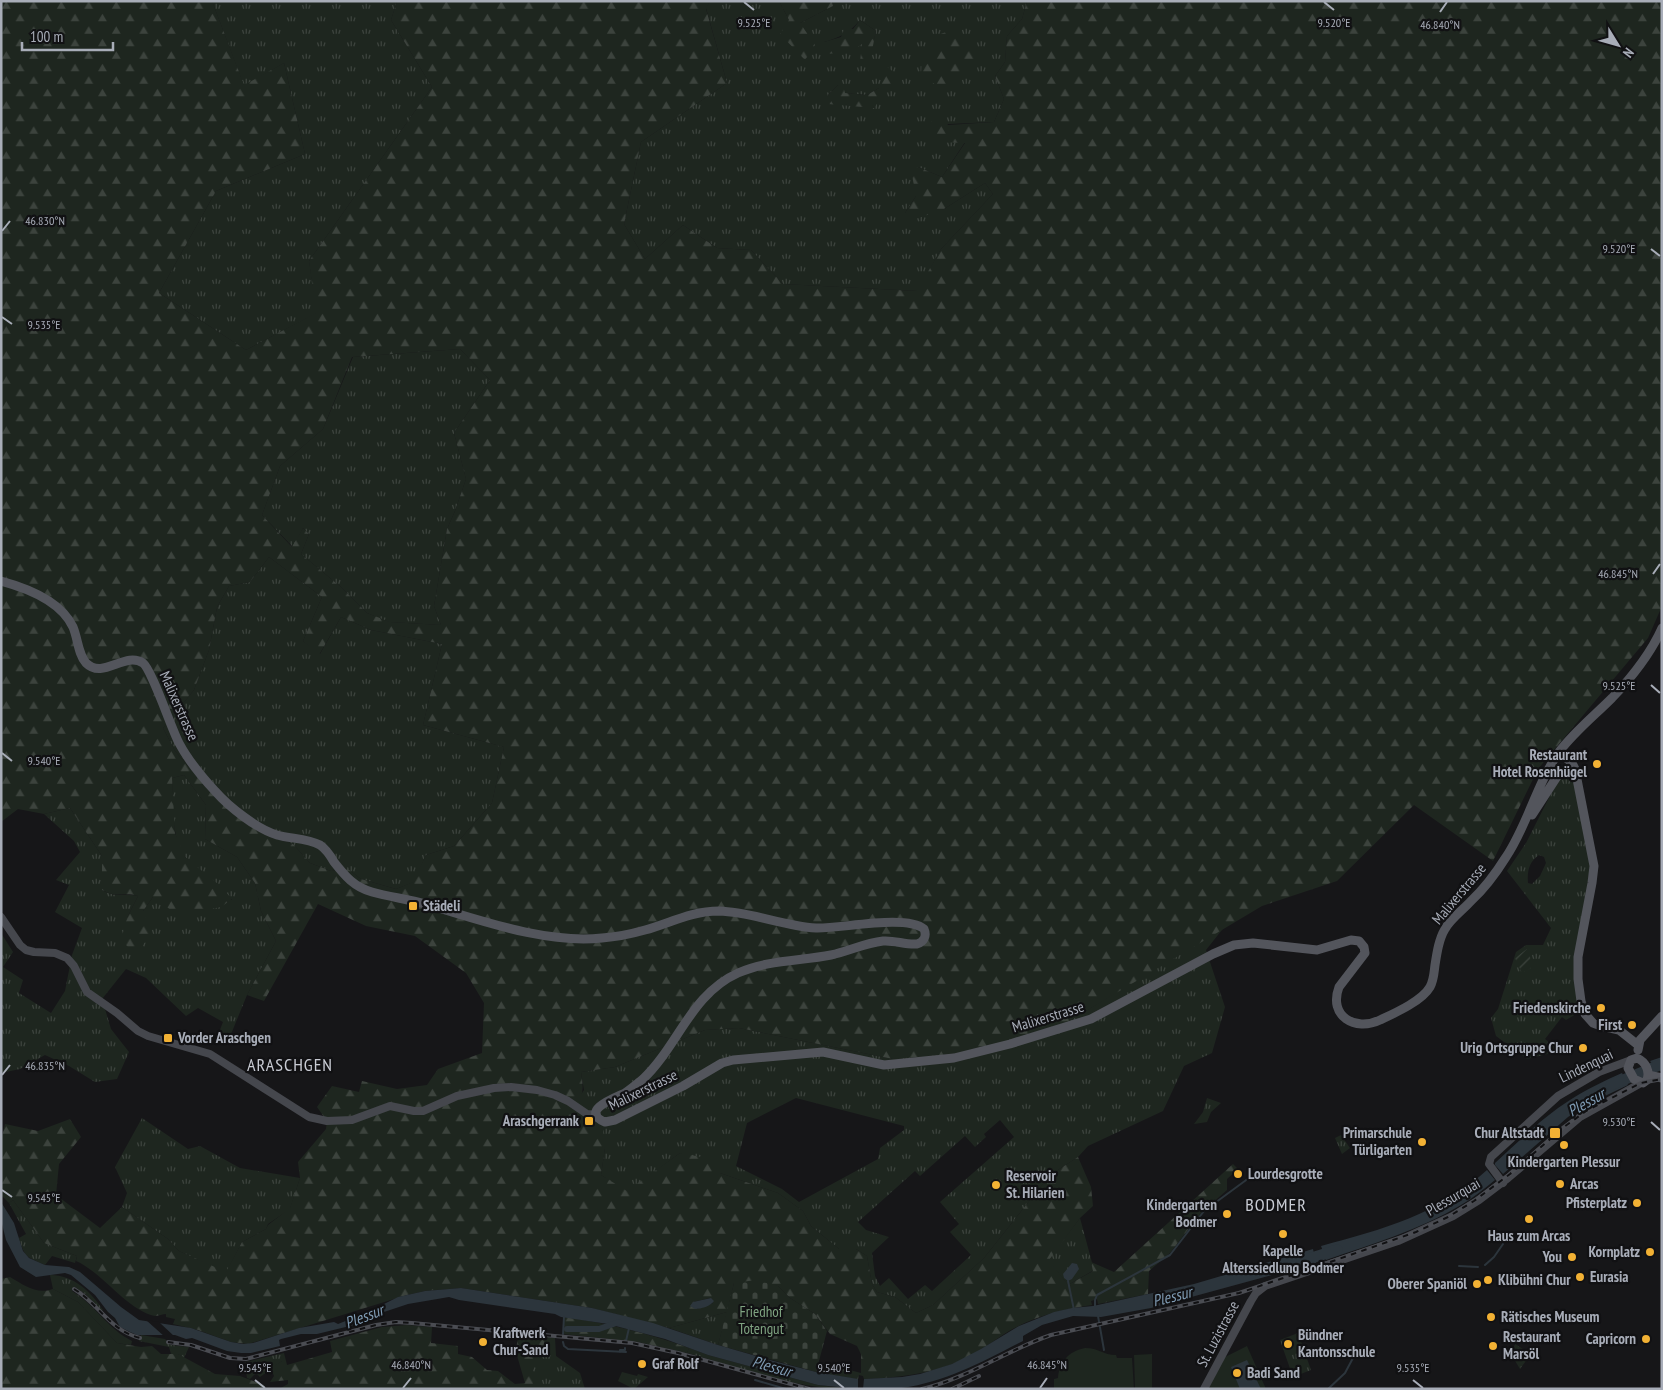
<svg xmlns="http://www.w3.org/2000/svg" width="1663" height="1390" font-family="'PT Sans Narrow',sans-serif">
  <defs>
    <pattern id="grass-tufts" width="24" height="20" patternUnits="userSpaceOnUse" patternTransform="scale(1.25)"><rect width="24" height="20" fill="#1e261f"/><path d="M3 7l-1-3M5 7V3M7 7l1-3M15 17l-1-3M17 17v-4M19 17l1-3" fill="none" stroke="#3c433d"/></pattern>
    <pattern id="forest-firs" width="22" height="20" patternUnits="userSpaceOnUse" patternTransform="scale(1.25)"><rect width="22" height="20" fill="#1e261f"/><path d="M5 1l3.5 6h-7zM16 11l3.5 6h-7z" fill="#3c433d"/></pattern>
    <pattern id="cemetery-stones" width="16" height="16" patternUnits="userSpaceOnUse" patternTransform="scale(1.25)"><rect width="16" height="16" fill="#1e261f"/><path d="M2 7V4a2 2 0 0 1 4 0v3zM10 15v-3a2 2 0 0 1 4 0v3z" fill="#3c433d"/></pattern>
    <pattern id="garden-furrows" width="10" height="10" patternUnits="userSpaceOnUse" patternTransform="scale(1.25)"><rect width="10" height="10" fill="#1e261f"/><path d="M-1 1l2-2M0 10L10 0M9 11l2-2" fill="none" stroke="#3c433d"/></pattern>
  </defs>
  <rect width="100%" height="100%" fill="#161618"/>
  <path fill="url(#grass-tufts)" fill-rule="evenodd" d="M212 1H397L391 20 432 87 309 261 317 313 246 350 159 293 216 191 305 154 284 63 244 86Z
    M710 1H779L789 20 800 23 833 6 832 1H1027L1022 19 1007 36 1005 62 995 76 1004 99 994 122 927 125 965 142 942 177 918 167 916 196 905 213 944 209 985 183 993 194 941 249 918 291 783 284 751 250 717 248 683 225 645 259 624 224 641 142 727 83 706 8ZM860 20 876 31 869 60 862 43 824 42C841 37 849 33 860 20ZM838 85 844 93 867 95 879 88 874 108 828 95Z
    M460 349 490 380 454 433 466 479 455 511 447 529 434 606 441 625 389 622 367 613 341 587 301 554 309 534 303 528 293 547 262 515 280 466 323 429 353 357Z
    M269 557 322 597 303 641 320 654 341 617 371 630 442 644 423 725 504 747 492 803 454 846 426 855 414 882 396 889 361 879 348 869 331 871 310 863 293 844 270 837 207 788 175 751 163 728 194 690 209 650 217 607 229 586 250 582Z
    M1572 771 1592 851 1579 949 1583 1010 1566 1020 1562 1017 1545 1039 1560 1051 1527 1059 1496 1036 1491 1018 1498 1009 1516 952 1526 945H1543L1551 928 1507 871 1526 843 1557 782 1565 774ZM1539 855 1544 857 1546 863 1540 876 1532 884 1528 883C1527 871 1529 862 1539 855Z
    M184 775 206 805 205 839 237 857 255 883 261 911 276 941 247 995 229 1039 218 1035 223 1022 198 1008 186 1016 146 978 126 969 102 999 111 1029 129 1052 117 1079 95 1082 69 1066 45 1055 20 1069 1 1073V933L13 952 3 967 23 980 19 993 51 1013 65 991 72 955 82 928 55 912 69 885 56 880 80 852 74 841 44 814 70 808 102 856V890C118 899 123 892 138 896L127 918 143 911 153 897 232 900C219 883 200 873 186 858 171 842 173 799 172 778Z
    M1225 926 1206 950 1225 1007 1212 1053 1184 1066 1163 1111 1088 1146 1078 1157 1050 1175 984 1258 933 1305 916 1313 895 1297 877 1292 872 1284 867 1256 856 1249H839L811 1226 803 1211 778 1193 720 1173 680 1153 627 1192 601 1175 605 1148 574 1105 584 1090 581 1072 615 1067 705 1030 739 1028 893 1059 1071 1020ZM796 1098 904 1126V1130L880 1148 878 1159 799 1202 782 1189 736 1166 747 1123ZM1000 1120 1014 1137 940 1202 959 1224 950 1232 971 1255 932 1291 925 1285 908 1299 889 1278 880 1286 875 1276 872 1253 889 1237 866 1230 858 1222 915 1171 920 1176 965 1136 975 1147 986 1137 984 1134Z
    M1207 1098 1221 1103 1211 1112 1207 1122 1194 1124 1203 1112Z
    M142 1118 188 1149 200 1146 240 1168 300 1178 290 1209 268 1224 266 1229 242 1242 226 1273 179 1251 168 1239 122 1207 127 1193 115 1167Z
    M1341 1135 1350 1148 1342 1154 1335 1138Z
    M13 1200 44 1243 77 1256 75 1263 52 1256 45 1265C28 1257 25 1259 19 1238L26 1234 9 1203Z
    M1080 1218 1094 1270 1068 1285 1048 1260Z
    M50 1275C74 1275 91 1292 103 1310L102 1311 85 1294 75 1287 72 1291C95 1305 108 1329 132 1341L131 1345 117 1343 78 1302 53 1289Z
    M727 1312 718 1345 669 1328Z
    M1298 1333 1311 1370 1293 1377 1280 1340Z
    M141 1335 165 1339 171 1345 189 1347 184 1358 178 1354H171L169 1347 139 1341Z
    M547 1337 555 1338 556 1356 580 1373 585 1389H533V1355L545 1347Z
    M1515 1344 1531 1354 1520 1369 1511 1354Z
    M689 1348 708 1355 818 1385 850 1389C795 1389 741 1368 687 1353Z
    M284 1353 286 1361H282L260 1377 257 1374 254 1375 250 1379 247 1378 245 1362Z
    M622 1372 637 1376 638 1374 648 1377 634 1389 618 1381Z"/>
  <path fill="url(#forest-firs)" fill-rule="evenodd" d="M1 1H212L244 85 284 63 305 154 216 191 159 293 246 350 316 313 309 261 432 87 391 20 397 1H710L706 9 727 83 641 142 624 224 645 259 683 225 717 248 751 250 783 284 917 291 941 249 993 194 985 183 944 209 910 221 905 213 916 196 911 170 918 167 942 177 965 143 937 142 926 125 942 115 948 125 994 122 1004 99 995 76 1005 62 1007 36 1022 19 1027 1H1662V606L1648 638 1538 769 1493 861 1414 805 1337 881 1262 906 1071 1020 1010 1041 953 1054 893 1059 739 1028 705 1030 615 1067 581 1072C583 1085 585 1095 575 1105L602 1121 605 1148 601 1175 627 1191 680 1153 717 1160 720 1173 778 1193 803 1211 811 1226 839 1249H856L867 1256 872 1284 877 1292 895 1297 916 1313 933 1305 984 1258 1050 1175 1078 1157 1091 1187 1093 1206 1080 1218 1049 1260 1068 1285 1093 1271 1091 1262 1114 1272 1233 1164 1238 1169 1227 1179V1190L1201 1213 1170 1253 1149 1271 1148 1294 1098 1304 1097 1299 1091 1301 1092 1305C1063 1309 1035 1316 1009 1331 993 1341 978 1353 960 1361 929 1374 897 1378 864 1379L863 1376 859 1375 858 1379H855L816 1372 819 1362 861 1373V1354L857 1346 830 1334 815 1314 790 1298 778 1286 734 1283 727 1312 669 1328 592 1308 461 1288 425 1291 407 1295 248 1344 231 1342 198 1330 173 1324 175 1319 166 1317V1314C163 1314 158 1316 155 1316 128 1311 102 1272 76 1261L77 1256 44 1243 13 1200 9 1203 1 1195V1140L5 1124 38 1131 70 1119 81 1137 59 1164 56 1195 100 1228 122 1207 168 1239 179 1251 226 1272 242 1242 266 1229 268 1225 290 1208 300 1178 298 1162 326 1129 327 1121 317 1107 332 1086 359 1092 362 1081 397 1089 427 1085 438 1069 482 1053 484 1003 466 973 415 936 366 926 318 904 264 1001 247 995 276 941 261 911 255 883 237 857 205 839 206 805 184 775 172 778 175 833 185 857 218 884 232 899 221 907 195 912 175 913 153 897 143 911 152 932 136 955 121 940 127 918 138 896C123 891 118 899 102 890V856L70 808 44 814 18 809 1 822ZM460 349 490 380 454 433 466 479 455 511 447 529 434 606 441 625 390 622 367 613 341 587 301 554 309 534 303 528 292 547 262 515 280 466 323 429 352 357ZM269 557 322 597 303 641 319 655 341 617 371 630 442 644 423 725 504 747 492 803 454 846 426 855 413 882 396 889 361 879 348 869 331 871 310 863 293 844 270 837 207 788 175 751 163 728 194 690 209 650 217 607 229 586 250 582ZM710 1298 713 1303 697 1309 693 1302Z
    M779 1H832L833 6 800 23 815 45 805 60 780 34 789 20Z
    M860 20 876 31 870 60 860 62 862 44 849 52 826 54 824 42 841 37 845 27 853 29Z
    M949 31 968 40 977 68C956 82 945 93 921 77L922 51 933 50 935 36Z
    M885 65 897 75 874 108 828 104V95L838 85 843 86 845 93 867 95 879 88Z
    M10 1277C24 1285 36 1295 53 1289L78 1302 117 1343 141 1347 152 1346 161 1354H178L215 1374 240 1376 264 1385 265 1389H1V1279Z
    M564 1317C607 1323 648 1333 689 1348L687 1353 638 1342 563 1334Z
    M407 1325 432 1327 431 1343 458 1346V1354L472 1357 487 1370 498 1371 515 1384 525 1383 516 1352 518 1334 547 1337 545 1347 533 1355V1389H279L288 1384V1380L270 1382 274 1376 271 1368 282 1361H286L287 1365 332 1352 330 1341 382 1327Z"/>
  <path fill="url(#cemetery-stones)" d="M756 1280 778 1286 790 1298 815 1314 827 1331 816 1372 718 1345 734 1283Z"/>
  <path fill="url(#garden-furrows)" d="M1527 949 1531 960V968L1522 973 1515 958Z"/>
  <path fill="#1e261f" d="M1247 1346 1266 1389H1208L1225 1357Z
    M1085 1348C1099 1348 1103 1355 1116 1355L1117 1358H1132L1134 1389H1054V1379L1058 1378C1059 1362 1069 1351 1085 1348Z
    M1152 1354V1389H1135L1134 1355Z"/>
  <path fill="#2c353c" d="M1662 1057V1071L1656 1069 1650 1061Z
    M1622 1073 1628 1085 1586 1105 1568 1117 1503 1174 1495 1165V1163C1519 1141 1543 1117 1570 1100 1587 1089 1604 1081 1622 1073Z
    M1487 1170 1495 1180C1484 1189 1473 1198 1461 1205 1419 1230 1372 1244 1326 1260L1321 1246C1383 1229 1438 1215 1487 1170Z
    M1 1202 14 1223 23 1251 29 1258 45 1265 69 1267 80 1272 121 1307 139 1320 191 1328 231 1342 243 1344 253 1343 299 1328 334 1322 338 1324 368 1312 398 1297 425 1291 461 1288 592 1308 653 1323 718 1345 770 1360 816 1372 858 1379V1389L818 1385 708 1355 665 1339 608 1324 561 1317 555 1314 459 1300 449 1297 408 1304 363 1319 358 1324 317 1334H301L281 1339 279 1340 280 1346 251 1353H241L227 1351 192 1338 186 1339 175 1335H137L130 1332 120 1327 115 1318 108 1312 95 1295 71 1275 65 1273 36 1277 20 1267 6 1240 1 1220Z
    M1313 1249 1316 1263 1151 1308 1101 1317 1073 1316 1042 1325 1023 1336V1341C984 1361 946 1382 902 1388 889 1389 876 1389 863 1389L864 1379 902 1377 920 1374 952 1364 981 1349 1019 1326 1054 1312 1072 1308 1093 1306 1194 1284Z
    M1072 1263 1077 1264 1079 1269 1072 1279 1068 1281 1064 1278 1063 1274Z
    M711 1298 714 1301C711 1306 701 1309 695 1309L690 1306 693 1302Z
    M1247 1360 1261 1389H1240L1231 1367Z"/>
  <path fill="#161618" d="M146 1320 159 1322 175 1337H165Z"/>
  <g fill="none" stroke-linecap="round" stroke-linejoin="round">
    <path stroke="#2c353c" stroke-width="2" d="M1485 1265 1494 1257 1503 1244
      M1459 1266 1478 1267
      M1068 1281 1074 1310
      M1095 1306V1300L1097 1295 1170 1255 1204 1211 1253 1175
      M1098 1316 1104 1350
      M563 1334 564 1317
      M626 1341 629 1328
      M563 1342 564 1346 568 1349 626 1352
      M620 1352V1350H625V1348
      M755 1380 786 1389
      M1328 1389 1345 1373 1353 1358 1360 1351"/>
    <path stroke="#2c353c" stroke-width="6" d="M567 1329H599L619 1322"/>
    <path stroke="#2c353c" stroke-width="11" d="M1611 1085 1662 1064
      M1302 1261 1337 1250"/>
    <path stroke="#45474d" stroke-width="8" d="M1 917 20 945 26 950 34 952 55 953 67 958 74 966 87 992 117 1013 138 1031 148 1036 210 1054 309 1117 327 1121 352 1120 390 1106 414 1111H423L457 1096 494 1088 511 1087 537 1090 555 1095 568 1101 587 1114 597 1115
      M1503 1183 1489 1164 1491 1157 1558 1096 1599 1072 1631 1060
      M1204 1389 1251 1301 1256 1293 1265 1286 1398 1241 1453 1216 1479 1200 1508 1178 1580 1117 1641 1083"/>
    <path stroke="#53555c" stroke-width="9" d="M1 581C27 588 61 601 73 627 78 639 78 654 86 663 103 680 125 651 143 663 152 670 171 728 179 743 188 760 202 777 215 791 229 807 257 829 277 835 291 839 307 838 320 845 326 849 330 855 334 862 345 876 354 887 372 892 389 897 408 899 425 904 481 920 544 944 602 938 616 937 631 934 645 930 670 923 692 911 719 911 752 912 783 926 816 928 840 929 906 914 924 929 927 936 924 942 917 944 905 945 895 940 883 941 865 943 849 951 831 955 801 961 767 960 738 973 691 994 678 1046 643 1079 637 1084 631 1089 625 1093 617 1097 578 1111 605 1122L615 1120 683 1086 722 1063 733 1060 823 1052 884 1065 954 1058 1010 1044 1091 1019 1213 954 1234 945 1253 943 1317 950 1351 940 1359 941 1364 947 1365 953 1339 987C1328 1016 1355 1032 1380 1020 1395 1013 1422 1001 1430 987 1434 980 1434 972 1435 965 1437 952 1439 939 1445 929 1451 918 1463 910 1471 901 1485 888 1496 873 1506 857 1528 824 1536 785 1559 752 1574 732 1594 716 1612 698 1632 677 1650 655 1662 628
      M1559 752 1572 763 1575 769 1594 866 1592 883 1578 957V979L1581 1001 1585 1014 1593 1023 1601 1026 1619 1030 1638 1045
      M1532 815 1560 772 1568 770 1576 777
      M1638 1050 1640 1040 1662 1016
      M1637 1058C1646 1062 1650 1071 1647 1080L1643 1083 1634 1079 1628 1068 1631 1060Z
      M1648 1075 1662 1078"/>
    <defs>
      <path id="rail" d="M74 1289C99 1304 109 1330 140 1338
        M168 1342 191 1345 230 1358 246 1359 376 1325 396 1322 412 1323 632 1343 678 1353 809 1389
        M922 1389C968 1378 1007 1350 1051 1335L1239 1293 1313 1268 1416 1232 1448 1217 1474 1201 1510 1174 1564 1127 1586 1111 1641 1083 1662 1079
        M952 1389 979 1376"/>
    </defs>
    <use href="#rail" stroke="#4a4c52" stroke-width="4"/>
    <use href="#rail" stroke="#111113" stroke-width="2" stroke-dasharray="5.5" stroke-linecap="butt"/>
  </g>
  <path fill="none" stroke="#a8adb8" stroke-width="2" d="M744 2 754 10M1324 2 1334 10M1440 12 1447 2M2 231 10 221M1651 249 1660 256M2 317 12 324M1653 574 1660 564M1651 685 1660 693M2 753 12 761M2 1075 10 1065M1651 1122 1660 1130M2 1190 12 1197M255 1380 265 1388M834 1380 844 1388M1413 1380 1423 1388M403 1388 411 1378M1040 1388 1047 1378"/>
  <g fill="#f2b134" stroke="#111113" stroke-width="2">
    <circle cx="1597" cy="764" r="5"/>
    <rect x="408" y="901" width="10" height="10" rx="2.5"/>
    <circle cx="1601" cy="1008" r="5"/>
    <circle cx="1632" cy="1025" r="5"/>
    <rect x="163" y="1033" width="10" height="10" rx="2.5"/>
    <circle cx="1583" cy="1048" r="5"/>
    <rect x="584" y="1116" width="10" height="10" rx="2.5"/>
    <rect x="1549" y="1127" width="12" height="12" rx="2.5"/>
    <circle cx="1422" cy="1142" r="5"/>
    <circle cx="1564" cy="1145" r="5"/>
    <circle cx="1238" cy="1174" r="5"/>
    <circle cx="1560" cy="1184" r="5"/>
    <circle cx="996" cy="1185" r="5"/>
    <circle cx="1637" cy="1203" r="5"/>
    <circle cx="1227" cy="1214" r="5"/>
    <circle cx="1529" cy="1219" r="5"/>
    <circle cx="1283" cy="1234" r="5"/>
    <circle cx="1650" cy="1252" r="5"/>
    <circle cx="1572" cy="1257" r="5"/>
    <circle cx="1580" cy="1277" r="5"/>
    <circle cx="1488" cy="1280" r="5"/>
    <circle cx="1477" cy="1284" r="5"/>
    <circle cx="1491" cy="1317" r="5"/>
    <circle cx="1646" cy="1339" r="5"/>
    <circle cx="483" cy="1342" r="5"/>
    <circle cx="1288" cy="1344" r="5"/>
    <circle cx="1493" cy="1346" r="5"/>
    <circle cx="642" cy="1364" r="5"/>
    <circle cx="1237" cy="1373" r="5"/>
  </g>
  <g text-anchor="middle" stroke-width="4.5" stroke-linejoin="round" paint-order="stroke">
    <g font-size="15" fill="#a8adb8" stroke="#111113">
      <text transform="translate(179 706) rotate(66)" y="5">Malixerstrasse</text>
      <text transform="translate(1459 894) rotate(-50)" y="5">Malixerstrasse</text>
      <text transform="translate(1048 1017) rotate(-17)" y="5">Malixerstrasse</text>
      <text transform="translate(1586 1066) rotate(-26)" y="5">Lindenquai</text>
      <text transform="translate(643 1090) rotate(-26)" y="5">Malixerstrasse</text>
      <text transform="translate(1453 1197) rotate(-30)" y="5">Plessurquai</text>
      <text transform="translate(1218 1334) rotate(-62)" y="5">St. Luzistrasse</text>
    </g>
    <g font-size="15" font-weight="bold" fill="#a8adb8" stroke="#111113" text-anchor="end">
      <text x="1587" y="760">Restaurant<tspan x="1587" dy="17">Hotel Rosenhügel</tspan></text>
      <text x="423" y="911" text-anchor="start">Städeli</text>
      <text x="1591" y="1013">Friedenskirche</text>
      <text x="1622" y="1030">First</text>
      <text x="178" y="1043" text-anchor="start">Vorder Araschgen</text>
      <text x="1573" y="1053">Urig Ortsgruppe Chur</text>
      <text x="579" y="1126">Araschgerrank</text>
      <text x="1412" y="1138">Primarschule<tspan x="1412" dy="17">Türligarten</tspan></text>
      <text x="1544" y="1138">Chur Altstadt</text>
      <text x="1564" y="1167" text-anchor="middle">Kindergarten Plessur</text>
      <text x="1248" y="1179" text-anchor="start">Lourdesgrotte</text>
      <text x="1006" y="1181" text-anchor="start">Reservoir<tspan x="1006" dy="17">St. Hilarien</tspan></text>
      <text x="1570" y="1189" text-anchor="start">Arcas</text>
      <text x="1627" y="1208">Pfisterplatz</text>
      <text x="1217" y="1210">Kindergarten<tspan x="1217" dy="17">Bodmer</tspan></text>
      <text x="1529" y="1241" text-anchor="middle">Haus zum Arcas</text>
      <text x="1283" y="1256" text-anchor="middle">Kapelle<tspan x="1283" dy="17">Alterssiedlung Bodmer</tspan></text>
      <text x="1640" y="1257">Kornplatz</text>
      <text x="1562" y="1262">You</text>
      <text x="1590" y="1282" text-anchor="start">Eurasia</text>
      <text x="1498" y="1285" text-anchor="start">Klibühni Chur</text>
      <text x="1467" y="1289">Oberer Spaniöl</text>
      <text x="1501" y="1322" text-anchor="start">Rätisches Museum</text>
      <text x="493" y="1338" text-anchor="start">Kraftwerk<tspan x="493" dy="17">Chur-Sand</tspan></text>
      <text x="1298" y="1340" text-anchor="start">Bündner<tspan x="1298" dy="17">Kantonsschule</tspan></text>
      <text x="1503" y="1342" text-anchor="start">Restaurant<tspan x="1503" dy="17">Marsöl</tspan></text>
      <text x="1636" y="1344">Capricorn</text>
      <text x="652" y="1369" text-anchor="start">Graf Rolf</text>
      <text x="1247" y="1378" text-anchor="start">Badi Sand</text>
    </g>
    <g font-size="15" fill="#7fa381" stroke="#111113">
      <text x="761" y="1317">Friedhof<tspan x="761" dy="17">Totengut</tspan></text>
    </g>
    <g font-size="16" font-style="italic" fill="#7f9bb3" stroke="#111113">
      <text transform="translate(1586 1102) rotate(-30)" y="6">Plessur</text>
      <text transform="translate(1172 1296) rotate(-14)" y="6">Plessur</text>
      <text transform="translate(364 1316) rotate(-21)" y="6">Plessur</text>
      <text transform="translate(772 1366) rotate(16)" y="6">Plessur</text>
    </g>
    <g font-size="18" letter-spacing="1" fill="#c9ccd4" stroke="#111113">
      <text x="290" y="1071">ARASCHGEN</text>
      <text x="1276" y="1211">BODMER</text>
    </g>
  </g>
  <g font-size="12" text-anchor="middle" fill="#a8adb8" stroke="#111113" stroke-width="4.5" stroke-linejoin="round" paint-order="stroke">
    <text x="754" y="27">9.525°E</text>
    <text x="1334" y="27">9.520°E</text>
    <text x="1440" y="29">46.840°N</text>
    <text x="45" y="225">46.830°N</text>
    <text x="1619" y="253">9.520°E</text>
    <text x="44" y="329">9.535°E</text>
    <text x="1618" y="578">46.845°N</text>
    <text x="1619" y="690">9.525°E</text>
    <text x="44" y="765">9.540°E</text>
    <text x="45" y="1070">46.835°N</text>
    <text x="1619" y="1126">9.530°E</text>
    <text x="44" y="1202">9.545°E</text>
    <text x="411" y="1369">46.840°N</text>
    <text x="1047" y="1369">46.845°N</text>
    <text x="255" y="1372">9.545°E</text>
    <text x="834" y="1372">9.540°E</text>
    <text x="1413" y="1372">9.535°E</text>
  </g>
  <rect width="1663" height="1390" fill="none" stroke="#a8adb8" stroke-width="5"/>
  <g transform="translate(1618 45) rotate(127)" stroke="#111113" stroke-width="4" paint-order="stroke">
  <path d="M0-4L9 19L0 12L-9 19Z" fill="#a8adb8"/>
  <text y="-8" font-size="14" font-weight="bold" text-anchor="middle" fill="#a8adb8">N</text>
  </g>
  <path d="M22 42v8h91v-8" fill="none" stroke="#a8adb8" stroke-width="2.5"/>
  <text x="30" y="42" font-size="15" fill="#a8adb8" stroke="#111113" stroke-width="4" paint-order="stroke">100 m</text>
</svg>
